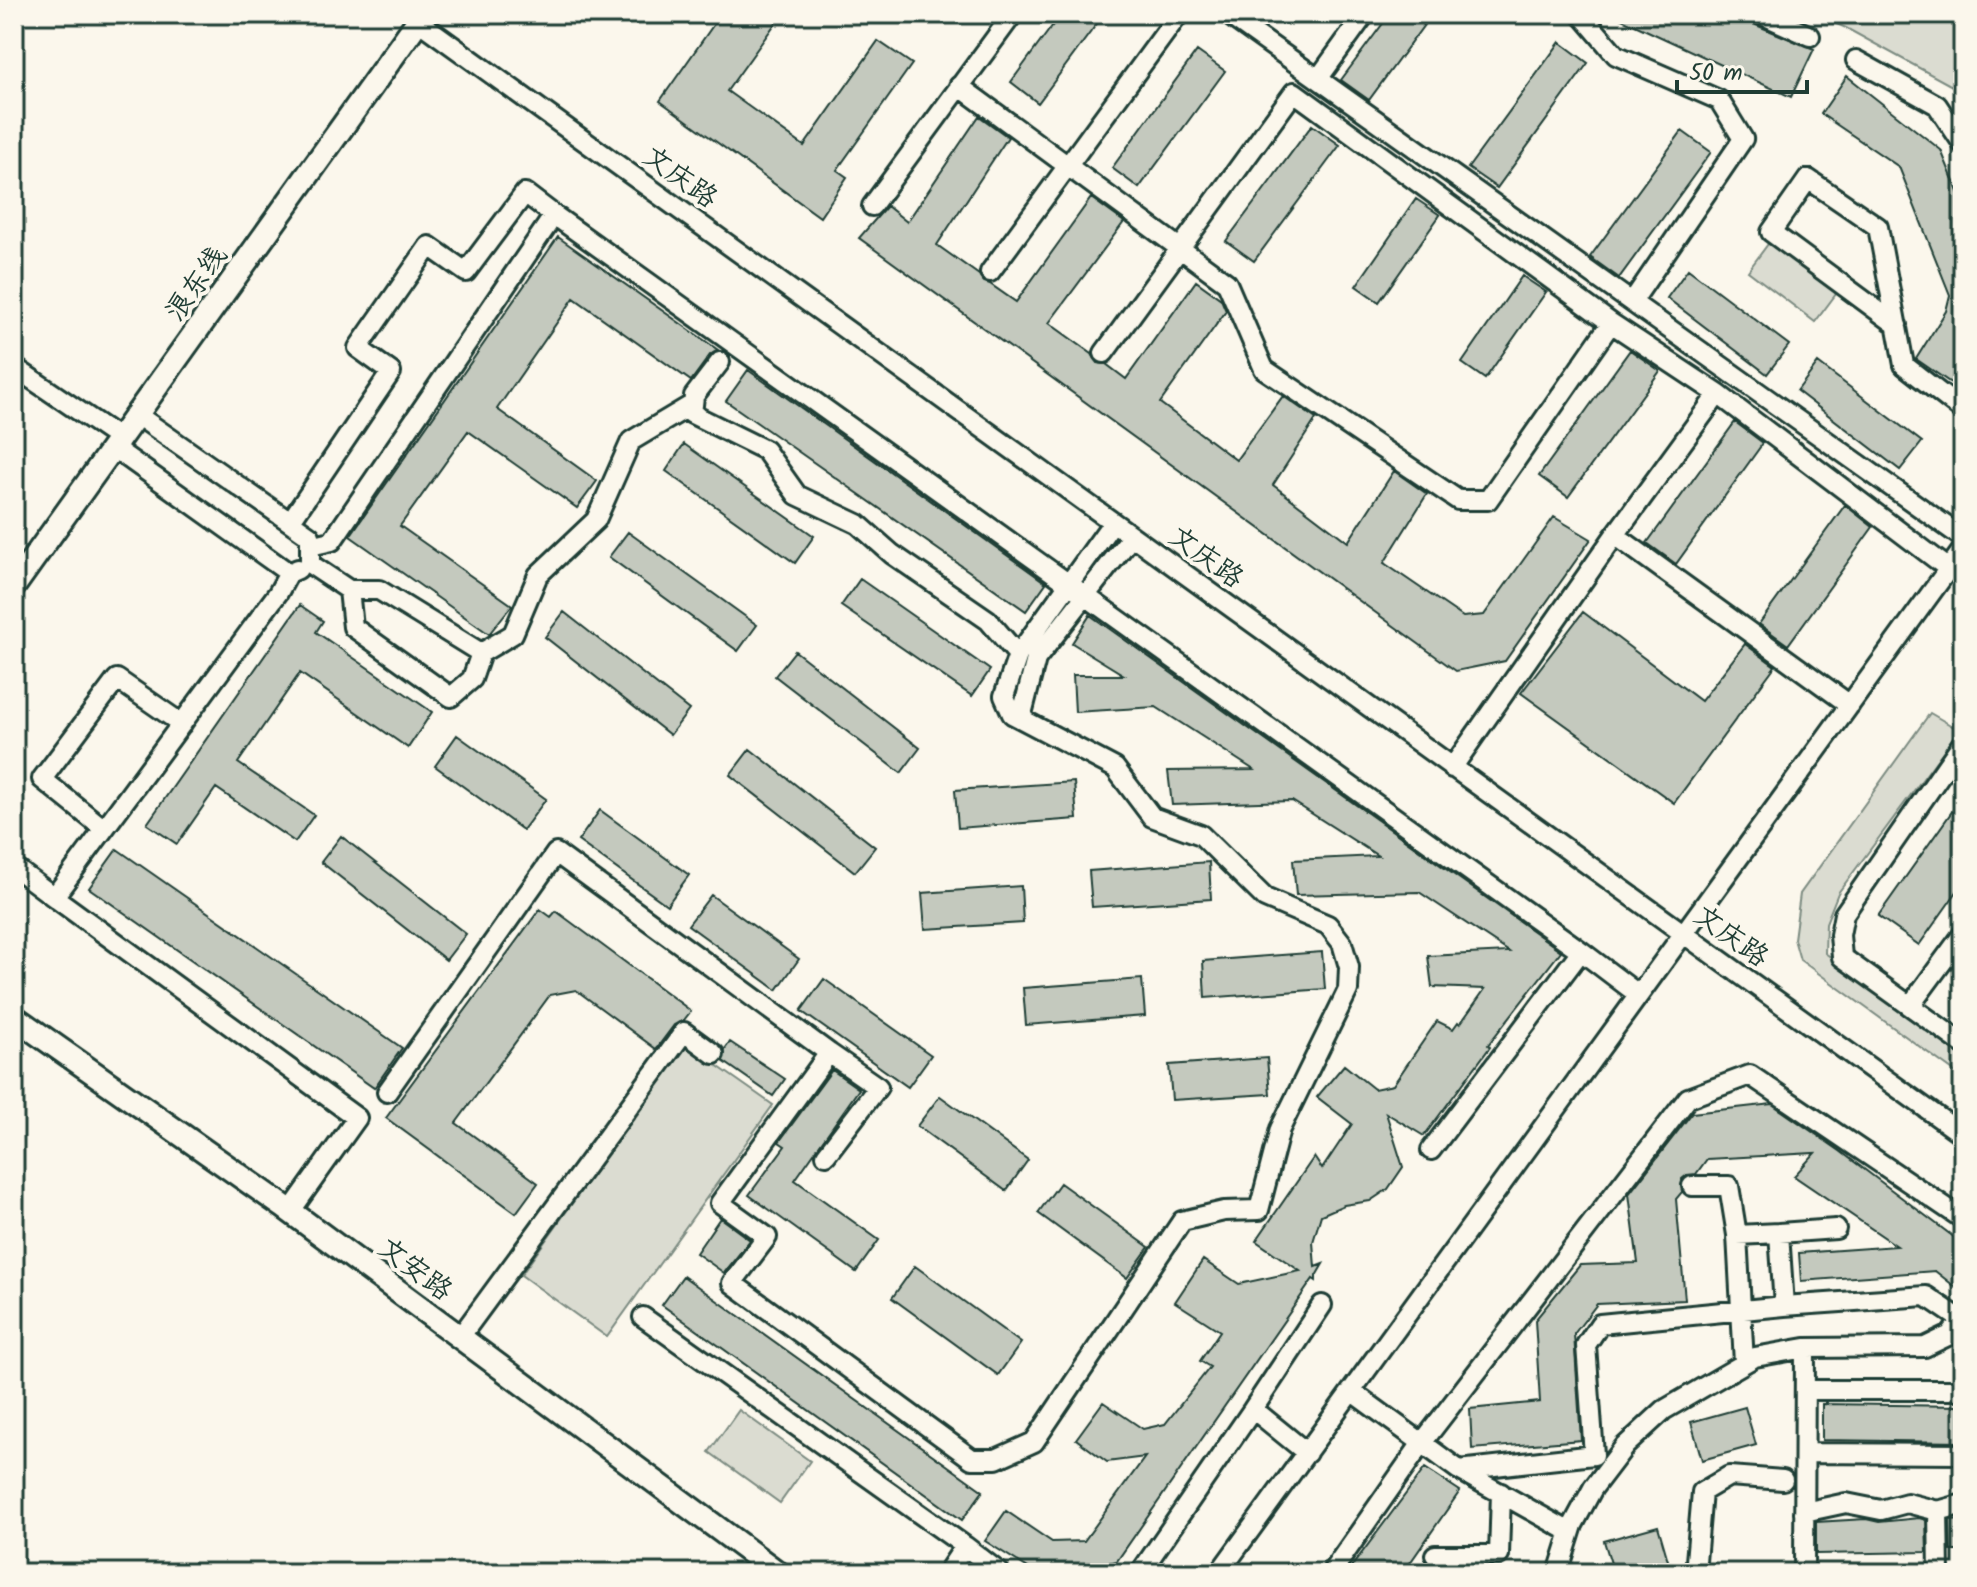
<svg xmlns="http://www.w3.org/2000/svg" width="1977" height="1587" font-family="Kalam,'LXGW WenKai TC',sans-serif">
  <rect width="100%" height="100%" fill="#fbf7ec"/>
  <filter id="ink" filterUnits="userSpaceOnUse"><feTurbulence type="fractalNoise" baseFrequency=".0125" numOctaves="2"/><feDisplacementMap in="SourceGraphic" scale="16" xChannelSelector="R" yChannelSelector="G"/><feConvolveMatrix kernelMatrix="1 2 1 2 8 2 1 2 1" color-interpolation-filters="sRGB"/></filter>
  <g filter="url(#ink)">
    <path fill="#dbdcd1" stroke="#7d8c82" stroke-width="2" d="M1814 14H1963V92L1846 28Z
      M1771 240 1839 290 1815 322 1748 271Z
      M1930 713 1959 730 1838 893 1826 923 1825 953 1963 1052V1078L1800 960 1794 939 1800 894Z
      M686 1044 773 1105 607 1337 521 1275Z
      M739 1410 810 1461 780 1503 709 1452Z"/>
    <path fill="#c4c9be" stroke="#1f3d34" stroke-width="2" d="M721 14H782L727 91 804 146 878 41 912 64 837 170 847 177 820 217 660 101Z
      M1061 14H1104L1038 103 1011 82Z
      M1390 14H1432L1369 100 1341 80Z
      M1611 14H1739L1756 25 1814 49 1791 97Z
      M1560 42 1588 63 1497 188 1468 168Z
      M1197 51 1225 71 1139 188 1112 168Z
      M1847 76 1941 150 1963 204V380L1958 388 1916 359 1946 311 1950 295 1899 167 1821 114Z
      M979 116 1008 137 937 245 979 275 984 282 990 284 1016 302 1091 198 1124 222 1049 323 1092 354 1098 363 1106 364 1126 379 1196 281 1221 299 1226 311 1160 403 1236 460 1283 396 1316 419 1273 485 1348 542 1394 471 1427 494 1384 563 1463 617 1484 615 1554 517 1591 539 1505 661 1456 671 859 238 887 206 907 222Z
      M1312 125 1340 145 1254 261 1226 241Z
      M1682 131 1711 152 1619 278 1590 257Z
      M1416 199 1440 215 1379 302 1356 286Z
      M558 237 718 350 710 355 691 381 574 298 497 409 597 481 577 508 468 431 400 526 512 605 489 634 350 536Z
      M1688 269 1789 345 1767 374 1667 298Z
      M1522 276 1546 292 1485 379 1462 363Z
      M1630 350 1660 371 1568 497 1539 476Z
      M1818 363 1922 442 1900 470 1797 391Z
      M748 370 1046 583 1026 611 726 401Z
      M1735 422 1763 443 1676 564 1647 543Z
      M684 444 814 536 795 563 666 471Z
      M1845 505 1873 527 1788 645 1759 624Z
      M628 532 757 625 738 651 609 557Z
      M860 579 990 670 972 696 841 606Z
      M300 605 323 621 316 632 432 712 408 748 300 673 238 763 314 815 295 842 216 788 177 844 147 824Z
      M564 612 689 710 670 735 545 637Z
      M1583 612 1701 701 1745 644 1775 666 1674 803 1521 693Z
      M1090 615 1561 951 1488 1045 1490 1047 1424 1136 1386 1113 1403 1167 1388 1189 1370 1201 1344 1205 1321 1215 1313 1242 1315 1267 1323 1264 1316 1276V1281L1313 1279 1117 1561 1066 1573H1036L985 1541 1006 1511 1052 1542 1084 1541 1145 1457 1107 1462 1076 1439 1103 1402 1143 1429 1165 1424 1210 1367 1200 1361 1220 1331 1175 1302 1203 1260 1239 1284 1300 1271 1256 1241 1314 1157 1322 1169 1352 1124 1317 1097 1344 1065 1374 1089 1393 1085 1437 1021 1453 1029 1458 1022 1460 1024 1485 989 1432 987 1428 956 1509 952 1419 892 1296 895 1293 860 1378 856 1292 801 1172 805 1168 771 1254 770 1156 707 1075 712 1073 675H1124L1072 643Z
      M795 651 920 748 901 773 775 676Z
      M457 735 546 799 523 830 435 766Z
      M750 749 875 847 855 872 730 775Z
      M1074 782 1077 819 958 828 955 790Z
      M1963 796V883L1919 945 1878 916Z
      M600 810 689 875 667 905 578 841Z
      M341 836 466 934 446 960 321 862Z
      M117 849 402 1048 374 1088 89 888Z
      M1209 862 1211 899 1092 907 1089 871Z
      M1021 886 1023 923 925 929 922 893Z
      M711 895 799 959 777 990 688 925Z
      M540 909 551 917 556 911 691 1011 684 1020 674 1025 656 1049 576 990 550 995 456 1123 538 1183 516 1213 386 1118Z
      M1322 952 1325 989 1205 998 1203 961Z
      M824 979 931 1055 908 1087 801 1011Z
      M1142 979 1145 1016 1026 1025 1023 988Z
      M730 1042 785 1079 773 1096 723 1061 725 1049Z
      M1267 1058 1270 1094 1172 1100 1169 1065Z
      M832 1070 859 1089 795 1180 879 1240 856 1272 749 1195 785 1146 779 1142Z
      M940 1096 1028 1160 1006 1191 917 1126Z
      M1772 1104 1840 1151 1963 1244V1293L1935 1271 1801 1281 1799 1253 1897 1246 1794 1176 1815 1153 1707 1159 1696 1174 1687 1175 1682 1179V1192L1676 1199 1685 1300 1597 1304 1574 1334 1581 1440 1472 1449 1470 1409 1540 1402 1535 1320 1580 1265 1638 1263 1629 1194 1692 1113Z
      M1060 1183 1149 1247 1127 1278 1038 1213Z
      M720 1218 750 1240 724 1273 696 1253Z
      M915 1266 1021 1343 998 1375 892 1298Z
      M683 1276 983 1491 962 1520 662 1305Z
      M1822 1404 1963 1406V1442L1822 1440Z
      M1745 1407 1756 1445 1702 1460 1691 1422Z
      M1425 1468 1460 1491 1403 1573H1347Z
      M1919 1518 1926 1520 1927 1552 1816 1554V1522L1866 1519 1879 1522Z
      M1963 1519V1551H1951L1950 1520Z
      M1658 1526 1669 1564 1635 1573H1614L1604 1541Z"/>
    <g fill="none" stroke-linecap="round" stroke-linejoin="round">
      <defs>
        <path id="minor" d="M1227 14 1963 538
          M1581 14 1616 55 1719 100 1743 139 1632 302
          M1761 14 1810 36
          M418 21 1963 1135
          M1856 60 1937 105 1963 144
          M1318 79 1365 14
          M959 86 1227 283 1264 369 1458 500H1488L1611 323
          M872 206 1013 14
          M554 215 1581 951 1639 995
          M990 272 1179 14
          M1897 325 1771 232 1808 179 1878 227 1904 365 1963 411
          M1104 353 1294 92 1611 323 1718 394 1949 569
          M720 362 694 396 692 414 765 450 797 495 858 524 892 554 988 620 1018 655 1113 522
          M14 367 120 439
          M1718 394 1615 535 1850 705
          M137 415 310 536V564L349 590H379L481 653 513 634 538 575 596 520 631 441 693 404
          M114 448 289 573 298 569
          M290 522 391 372 358 348 429 246 466 272 525 193 554 215 332 541 310 546
          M289 573 278 593 54 897 357 1118 290 1212
          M349 590 353 627 451 697 472 679 481 653
          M1021 718 1036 659 1132 536
          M1963 742 1844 914 1840 935 1842 957 1963 1044
          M1452 768 1615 535
          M104 829 42 779 117 679 182 724
          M14 867 54 897
          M1910 1006 1963 934
          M387 1092 556 853 829 1053 720 1203 767 1237 732 1283 972 1459H996L1034 1442 1182 1221 1224 1211 1259 1210 1280 1129 1348 990 1349 967 1342 943 1328 925 1265 898 1201 835 1152 817 1115 768 1012 714 1004 696 1018 655
          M1431 1150 1581 951
          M826 1155 878 1087 829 1053
          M1692 1186H1729L1737 1235 1779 1233
          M1836 1229 1779 1233 1784 1306 1926 1296 1963 1321
          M1737 1235 1744 1363
          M643 1317 965 1546 947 1573
          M460 1337 684 1032 714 1054
          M1805 1390H1963
          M1351 1391 1459 1470 1594 1455 1586 1345 1600 1324 1784 1306
          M1253 1409 1322 1305
          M1805 1453 1963 1454
          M1459 1470 1570 1532
          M1938 1511 1963 1504
          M1804 1512 1846 1503 1881 1510 1907 1503 1938 1511 1939 1573
          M965 1546 1000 1573
          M1435 1555H1499L1501 1493
          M1140 1573 1253 1409 1307 1453
          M1219 1573 1963 549
          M1331 1573 1422 1443 1688 1098 1750 1075 1963 1219
          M1558 1573 1573 1525 1593 1488 1625 1446 1664 1410 1755 1357 1805 1348 1925 1347 1950 1335 1963 1318
          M1695 1573 1702 1492 1729 1476 1783 1480
          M1804 1573 1805 1348"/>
        <path id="major" d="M14 586 423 14
          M14 1017 283 1206 778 1573"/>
      </defs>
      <use href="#minor" stroke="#1f3d34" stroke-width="24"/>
      <use href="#major" stroke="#1f3d34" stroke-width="28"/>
      <use href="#minor" stroke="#fbf7ec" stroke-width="18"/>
      <use href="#major" stroke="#fbf7ec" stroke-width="22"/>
    </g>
  </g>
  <g text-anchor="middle" stroke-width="8" stroke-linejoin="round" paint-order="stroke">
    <g font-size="28" fill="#1f3d34" stroke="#fbf7ec">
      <text transform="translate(681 176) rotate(36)" y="10">文庆路</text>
      <text transform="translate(195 283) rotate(-55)" y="10">浪东线</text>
      <text transform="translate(1207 556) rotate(36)" y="10">文庆路</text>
      <text transform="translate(1732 935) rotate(36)" y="10">文庆路</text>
      <text transform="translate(416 1268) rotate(37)" y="10">文安路</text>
    </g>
  </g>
  <rect width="1977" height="1587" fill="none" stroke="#fbf7ec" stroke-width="48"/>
  <rect x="24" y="24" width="1929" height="1539" fill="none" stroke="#1f3d34" stroke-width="3" filter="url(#ink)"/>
  <path d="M1677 80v12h130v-12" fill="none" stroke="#1f3d34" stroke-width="4"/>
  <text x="1689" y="80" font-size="24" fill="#1f3d34" stroke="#fbf7ec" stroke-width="6" paint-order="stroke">50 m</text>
</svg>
